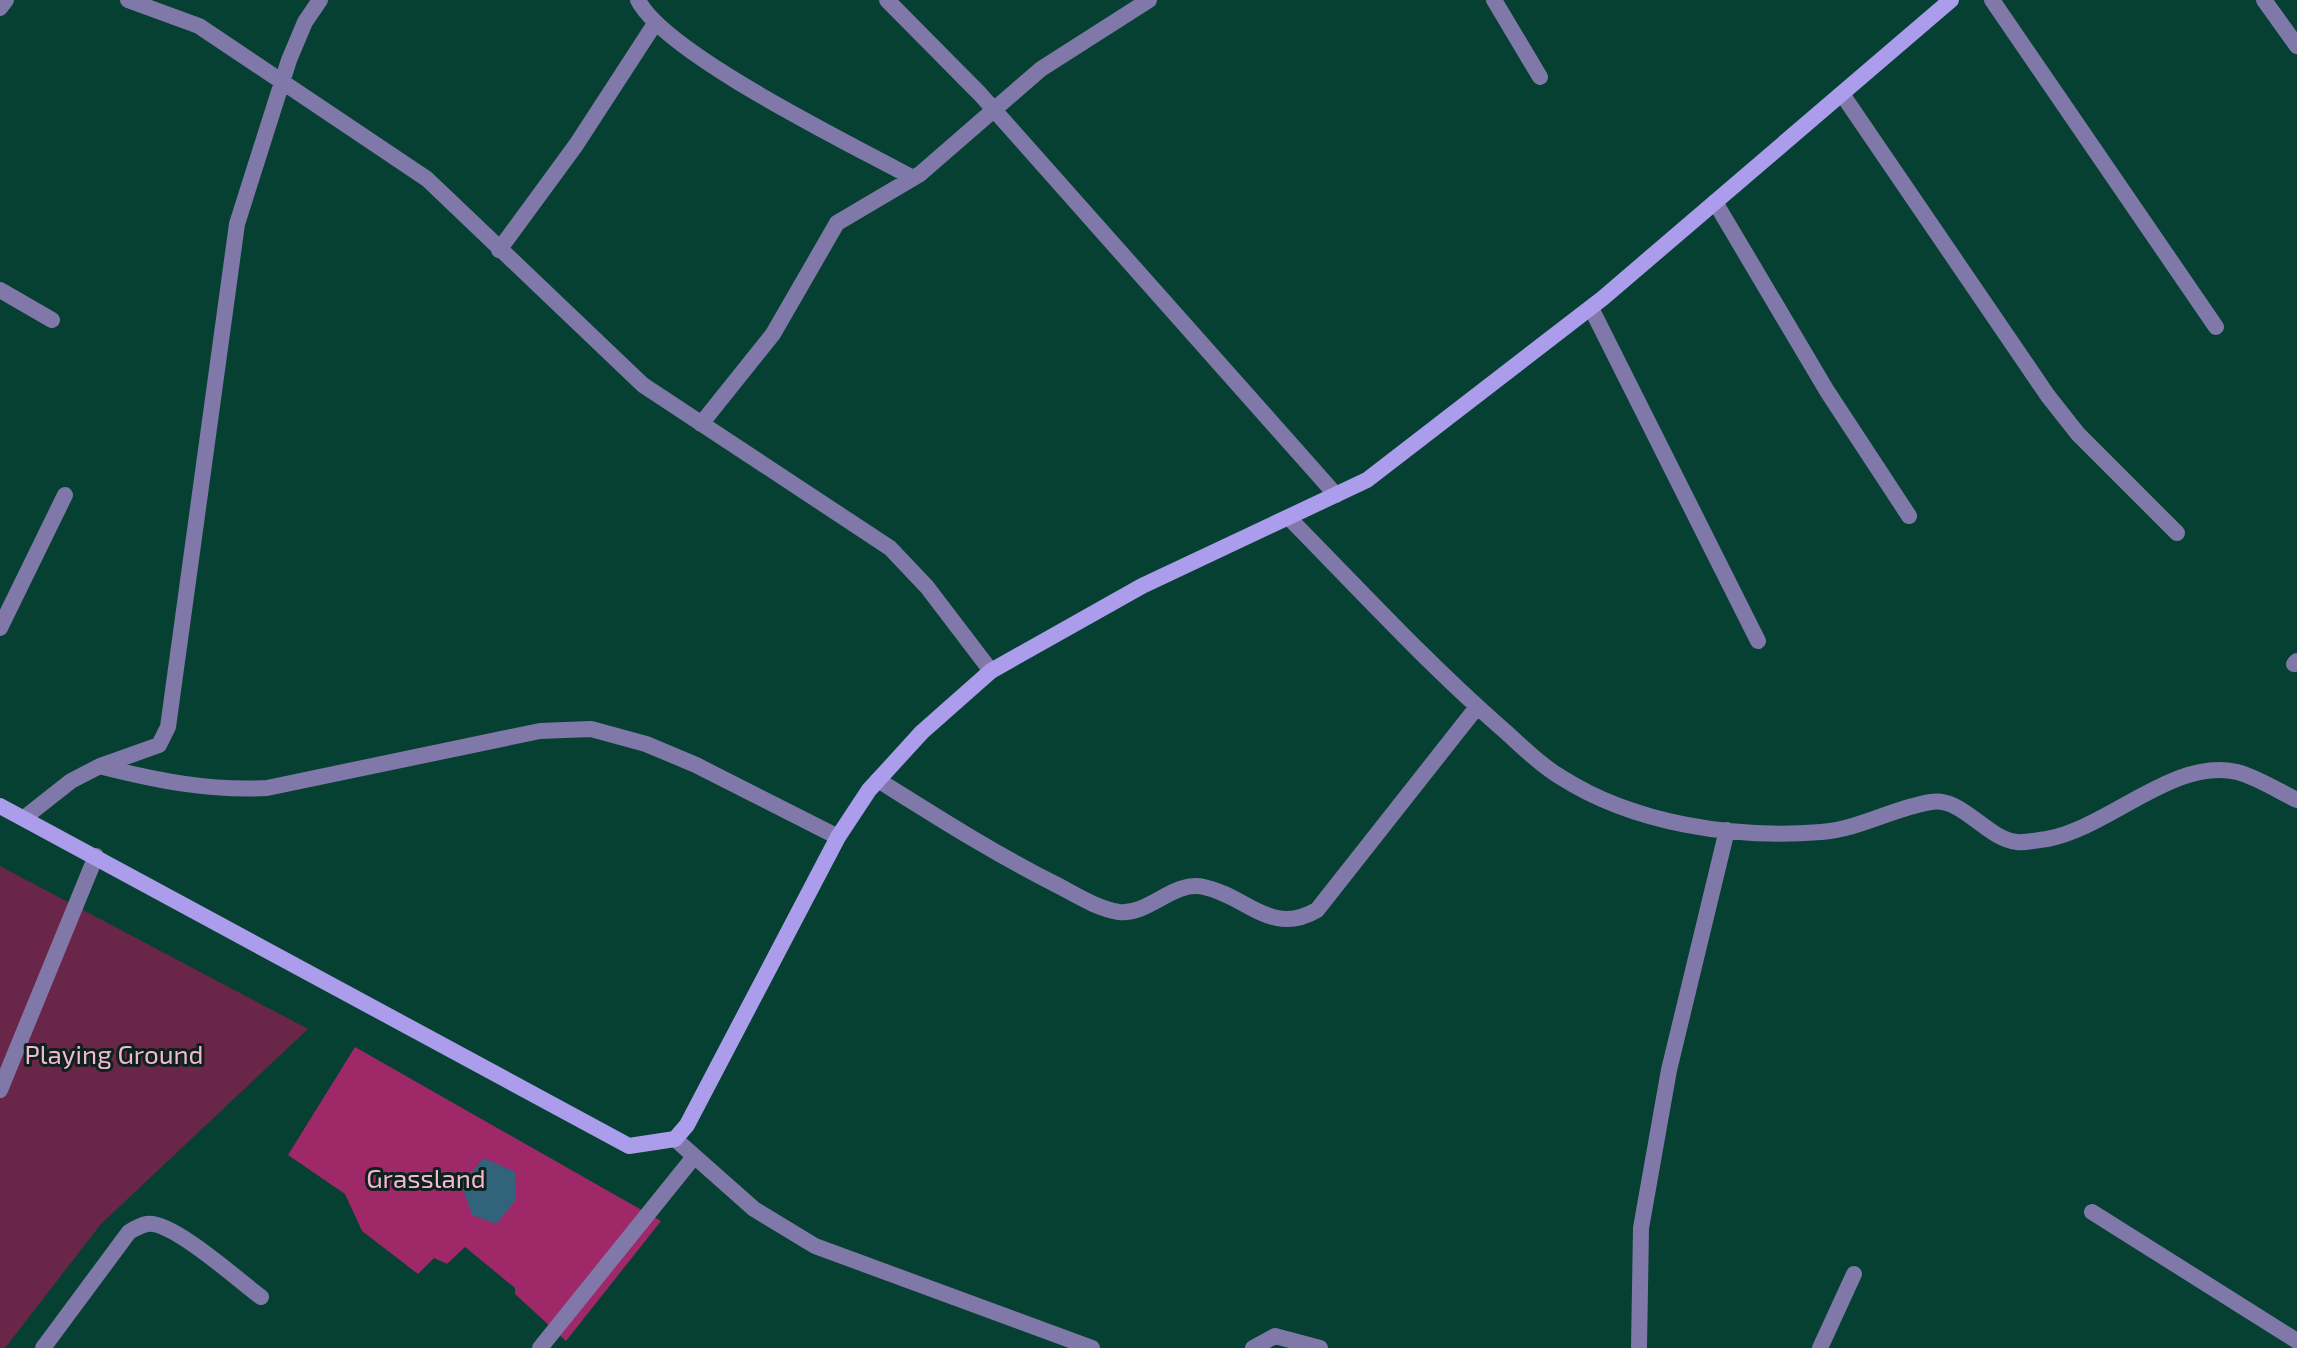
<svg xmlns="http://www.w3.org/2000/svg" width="2297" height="1348" font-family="'Exo 2',sans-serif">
  <rect width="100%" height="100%" fill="#064032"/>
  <path fill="#692648" d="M0 866 308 1029 101 1224 5 1348H0Z"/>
  <path fill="#9f2869" d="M355 1047 661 1221 566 1341 515 1294V1288L465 1247 447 1264 434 1258 418 1274 362 1231 345 1194 288 1155Z"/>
  <path fill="#31637b" d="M484 1158 515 1172 516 1200 496 1224 472 1215 461 1184Z"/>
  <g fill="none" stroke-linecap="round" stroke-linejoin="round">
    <path stroke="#8178aa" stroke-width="16" d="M0 1090 96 856"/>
    <path stroke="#8178aa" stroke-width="16" d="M128 0 199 26 427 179 643 385 890 548 927 587 991 671
      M638 0C665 54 853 145 913 178
      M887 0 980 94 1336 495
      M1494 0 1540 77
      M1992 0 2216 327
      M2264 0 2297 46
      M0 8 6 0
      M1842 94 2048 396 2078 434 2177 533
      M1715 202 1827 391 1909 516
      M499 250 576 145 654 25
      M0 290 52 320
      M1591 308 1758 641
      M701 424 773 334 837 223 920 174 1041 69 1149 0
      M1289 518C1358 588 1425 661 1499 726 1518 742 1537 763 1559 776 1633 824 1734 839 1821 832 1860 829 1893 808 1931 802 1963 797 1986 839 2017 842 2025 843 2038 840 2047 839 2109 828 2174 757 2237 772 2257 777 2278 791 2297 800
      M0 628 65 495
      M2294 664 2297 661
      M103 767C159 781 210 791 267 788L540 731 591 729 646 744 696 765 838 837
      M878 780C937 817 995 854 1057 885 1076 895 1098 909 1119 912 1150 915 1173 880 1204 887 1247 896 1271 937 1317 910L1477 707
      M24 818 71 781 100 766 159 745 168 727 237 224 289 60 305 22 320 0
      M675 1139 754 1209 815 1246 1092 1348
      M2092 1212 2297 1341
      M43 1348 129 1232C134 1229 141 1225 147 1224 172 1220 239 1281 261 1297
      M540 1348 693 1158
      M1253 1348 1275 1336 1320 1348
      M1639 1348 1641 1228 1669 1070 1727 830
      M1820 1348 1854 1274"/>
    <path stroke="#ab9deb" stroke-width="16" d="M0 806 629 1146 675 1139 687 1125 838 837 869 790 922 732 991 671 1142 586 1367 480 1603 298 1951 0"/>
  </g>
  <g text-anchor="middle" stroke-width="6" stroke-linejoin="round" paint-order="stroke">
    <g font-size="26" fill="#f4b7d1" stroke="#0d221c">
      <text x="114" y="1064">Playing Ground</text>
      <text x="426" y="1188">Grassland</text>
    </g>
  </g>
</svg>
